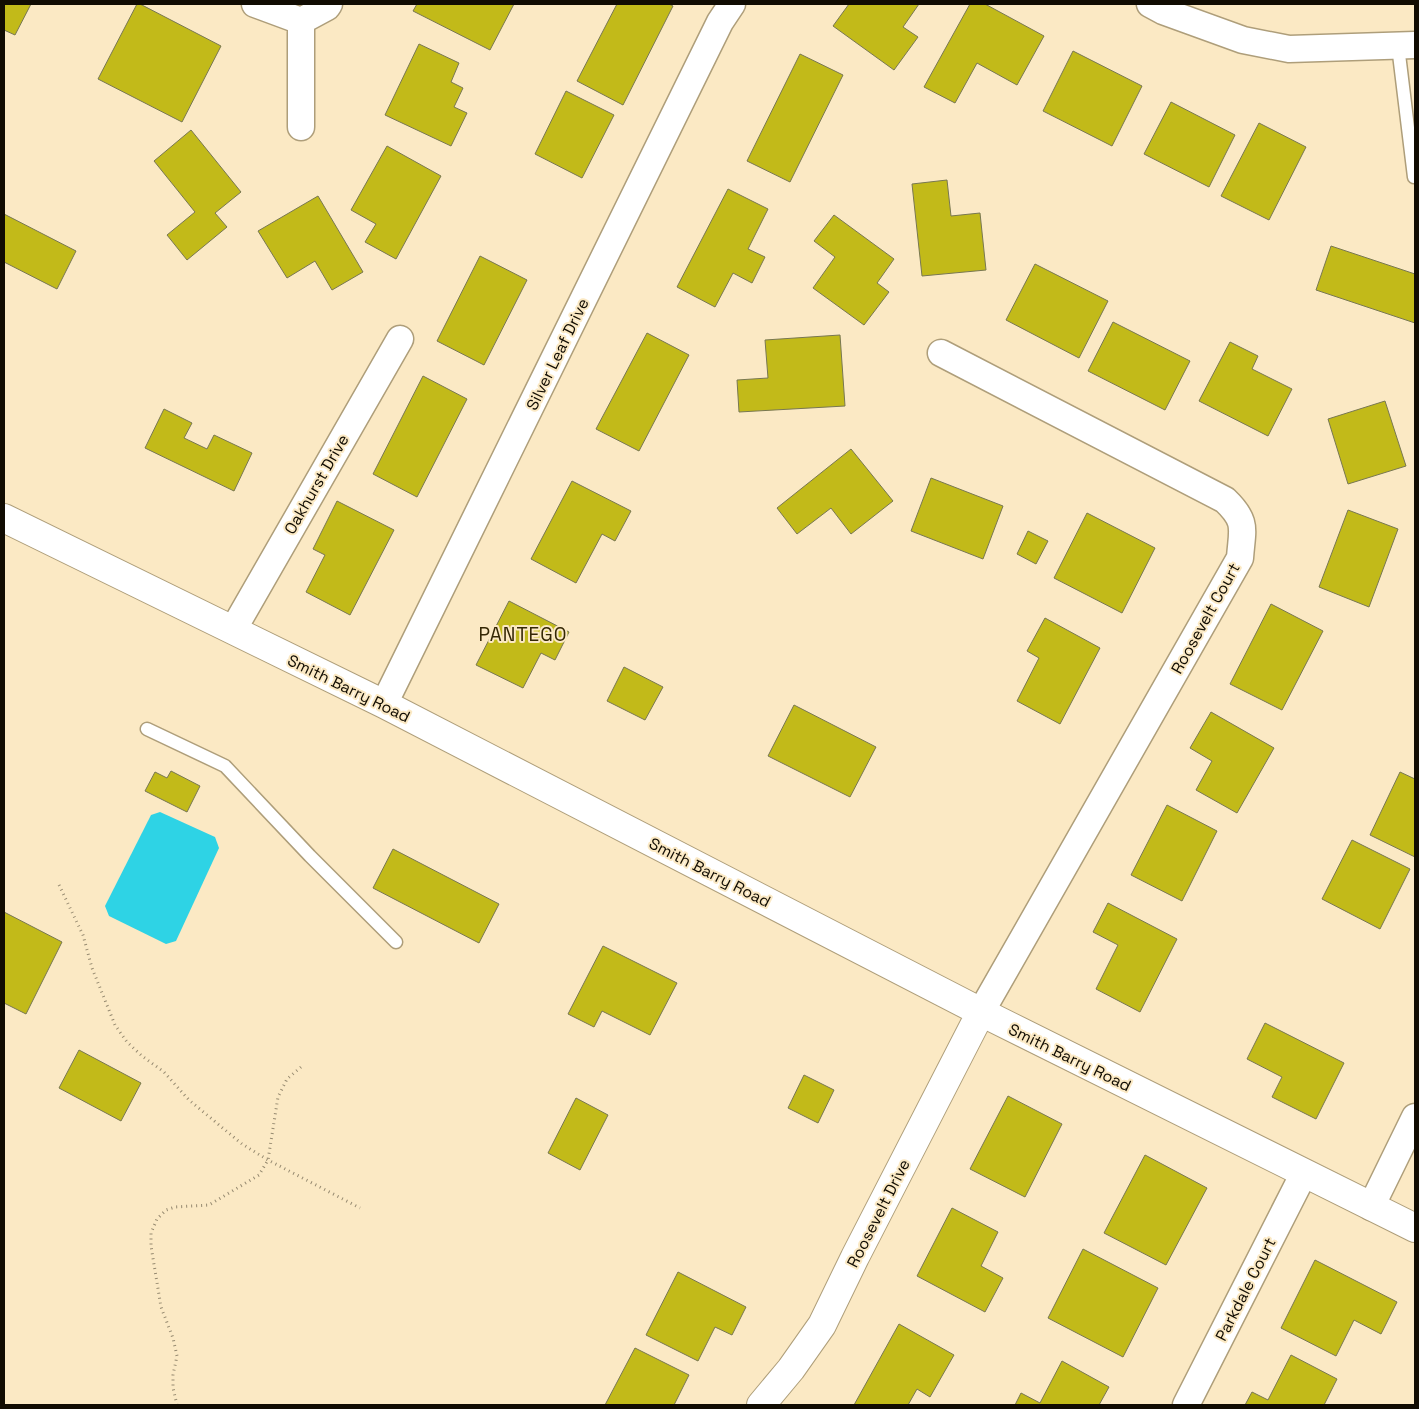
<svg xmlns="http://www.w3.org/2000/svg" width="1419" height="1409" font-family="'Space Grotesk',sans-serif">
  <rect width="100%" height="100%" fill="#fbe9c4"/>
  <path fill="#2ed3e5" d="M160 812 215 837 219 848 176 941 166 944 109 916 105 906 151 815Z"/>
  <path fill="#c2ba19" stroke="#787752" d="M4 4H31L15 35 4 30Z
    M137 4H140L221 46 182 122 98 79Z
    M417 4H514L490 50 413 11Z
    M617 4H669L673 6 623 105 577 81Z
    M849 4H919L903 27 918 37 894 70 833 26Z
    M970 4H985L1044 36 1017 85 977 63 955 103 924 87Z
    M419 44 459 63 451 82 463 88 454 107 467 113 451 146 385 115Z
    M1073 51 1142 86 1112 146 1043 111Z
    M800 54 843 75 790 182 747 161Z
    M566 91 614 115 582 178 535 154Z
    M1171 102 1235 135 1209 187 1144 154Z
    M1259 123 1306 147 1269 220 1221 196Z
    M191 130 241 192 215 213 227 227 187 260 167 235 195 212 154 161Z
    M387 146 441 176 396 259 365 242 376 224 351 210Z
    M947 180 951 216 980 213 986 270 922 276 912 184Z
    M728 189 768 209 748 249 765 257 752 283 733 273 715 307 677 287Z
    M318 196 363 272 332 290 315 261 287 278 258 231Z
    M4 214 76 251 57 289 4 262Z
    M834 215 894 259 877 283 889 292 864 325 813 288 835 257 814 241Z
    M1331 246 1415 274V323L1316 290Z
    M480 256 527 280 484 365 437 341Z
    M1035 264 1108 301 1079 358 1006 320Z
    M1113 322 1190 361 1165 410 1088 371Z
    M647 333 689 355 639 451 596 429Z
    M840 335 845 406 739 412 737 380 768 378 765 340Z
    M1230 342 1258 356 1252 369 1292 389 1268 436 1199 401Z
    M423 376 467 399 417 497 373 474Z
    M1385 401 1406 466 1348 484 1328 419Z
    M164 409 192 423 184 438 207 449 214 435 252 453 234 491 145 448Z
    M851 449 893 501 851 534 831 508 797 534 777 508Z
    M931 478 1003 506 983 559 911 531Z
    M572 481 631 511 615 541 602 534 576 583 531 559Z
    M337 501 394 530 350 615 306 592 325 555 313 549Z
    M1348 510 1398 529 1369 607 1319 587Z
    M1087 513 1155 548 1122 613 1054 578Z
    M1028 531 1048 541 1036 564 1017 554Z
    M509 601 569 632 555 660 541 653 523 688 476 665Z
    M1271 604 1323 631 1282 710 1230 684Z
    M1045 618 1100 648 1060 724 1017 701 1039 658 1027 651Z
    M624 667 663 687 645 720 607 701Z
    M794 705 876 747 850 797 768 756Z
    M1211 712 1274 748 1237 813 1196 790 1212 761 1190 748Z
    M171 771 200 786 187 812 145 791 155 772 167 778Z
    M1400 772 1415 779V857L1370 835Z
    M1167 805 1217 831 1182 901 1131 875Z
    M1352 840 1410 869 1380 929 1322 899Z
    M393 849 499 904 479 943 373 888Z
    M1108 903 1177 939 1140 1012 1096 989 1118 945 1093 932Z
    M4 912 62 942 26 1014 4 1003Z
    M603 946 677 983 650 1035 602 1011 594 1027 568 1014Z
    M1265 1023 1344 1063 1316 1119 1272 1097 1282 1077 1247 1059Z
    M79 1050 141 1083 121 1121 59 1088Z
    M804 1075 834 1090 818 1123 788 1108Z
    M1008 1096 1062 1124 1025 1197 970 1169Z
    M576 1098 608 1115 580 1170 548 1153Z
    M1145 1155 1207 1188 1166 1265 1104 1233Z
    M952 1208 998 1232 981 1266 1003 1278 985 1312 917 1276Z
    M1083 1249 1158 1288 1123 1357 1048 1318Z
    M1315 1260 1397 1302 1381 1334 1354 1320 1336 1356 1281 1328Z
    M678 1272 746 1307 732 1335 715 1327 698 1361 646 1335Z
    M899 1324 954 1355 930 1397 917 1389 908 1405H854Z
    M635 1348 689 1375 674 1405H605Z
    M1291 1355 1337 1379 1324 1405H1245L1252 1392 1268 1400Z
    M1062 1361 1109 1387 1099 1405H1015L1021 1393 1040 1403Z"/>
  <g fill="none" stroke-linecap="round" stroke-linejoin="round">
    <defs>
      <path id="lane" d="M1398 46 1414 177
        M147 729 225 766 310 856 396 942"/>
      <path id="street" d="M255 4 301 21 327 7 329 4
        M1150 4 1163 11 1243 40 1289 49 1415 45
        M301 21V127
        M941 353 1225 500C1248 522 1242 529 1240 558L981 1012
        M233 630 400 339
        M384 704 720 22 732 4
        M1371 1207 1415 1117
        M1186 1405 1304 1173"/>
      <path id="secondary" d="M4 518 384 704 981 1012 1415 1228
        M761 1405 791 1369 822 1325 855 1257 981 1012"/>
    </defs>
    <use href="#lane" stroke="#ae9e7a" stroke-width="15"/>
    <use href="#street" stroke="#ae9e7a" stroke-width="29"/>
    <use href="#secondary" stroke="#ae9e7a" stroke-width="30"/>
    <path stroke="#968a70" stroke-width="3" stroke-dasharray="1 4" stroke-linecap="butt" d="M59 885 83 935 92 968 115 1025 127 1042 142 1056 164 1072 189 1100 242 1144 268 1160 360 1208
      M177 1405 173 1388V1375L177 1356 173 1338 161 1307 151 1246V1233L157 1219 166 1210 175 1207 209 1205 259 1175 268 1160 278 1097 287 1079 301 1067"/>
    <use href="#lane" stroke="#fff" stroke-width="12"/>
    <use href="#street" stroke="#fff" stroke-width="26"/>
    <use href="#secondary" stroke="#fff" stroke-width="28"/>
  </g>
  <g text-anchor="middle" stroke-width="4" stroke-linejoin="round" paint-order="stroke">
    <g font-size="16" fill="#110c02" stroke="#fbe9c4">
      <text transform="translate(557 354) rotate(-64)" y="6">Silver Leaf Drive</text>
      <text transform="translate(316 484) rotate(-60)" y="6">Oakhurst Drive</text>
      <text transform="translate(1205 618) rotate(-61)" y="6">Roosevelt Court</text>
      <text transform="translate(349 688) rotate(26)" y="6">Smith Barry Road</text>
      <text transform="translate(710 872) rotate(27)" y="6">Smith Barry Road</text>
      <text transform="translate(1070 1057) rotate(26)" y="6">Smith Barry Road</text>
      <text transform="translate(878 1213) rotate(-63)" y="6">Roosevelt Drive</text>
      <text transform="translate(1245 1289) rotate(-63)" y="6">Parkdale Court</text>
    </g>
    <g font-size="19" letter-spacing="1" fill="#342704" stroke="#fbe9c4">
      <text x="523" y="641">PANTEGO</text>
    </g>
  </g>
  <rect width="1419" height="1409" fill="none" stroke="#110c02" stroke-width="10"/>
</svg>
